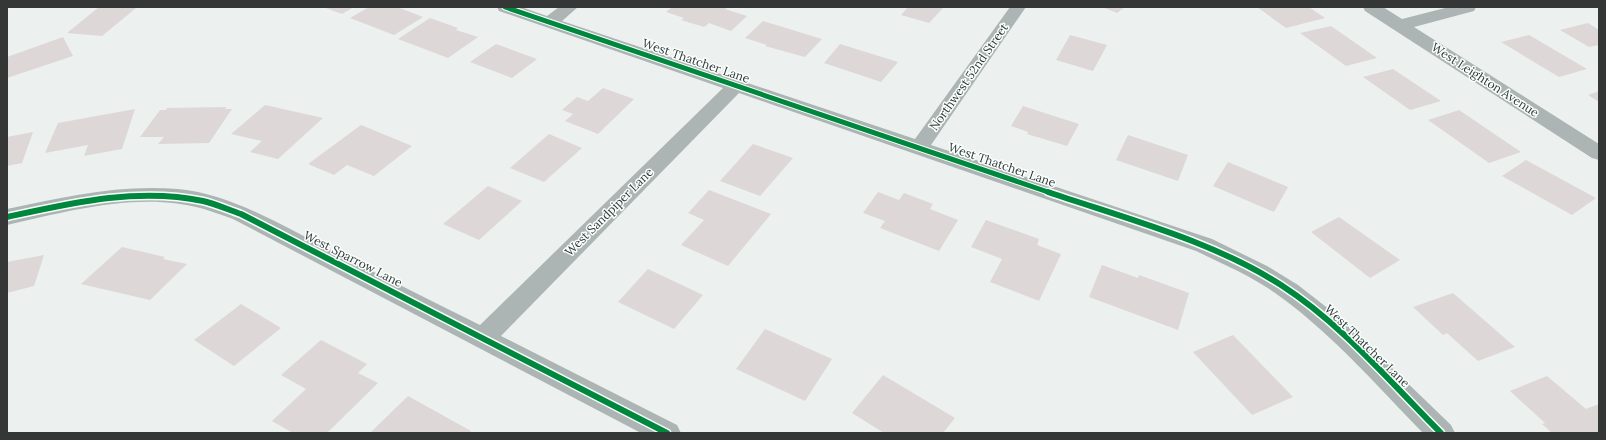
<svg xmlns="http://www.w3.org/2000/svg" width="1606" height="440" font-family="Lora,serif">
  <rect width="100%" height="100%" fill="#ecf0ef"/>
  <path fill="#ded7d8" d="M99 7 136 8 102 36 67 33Z
    M323 7H354L342 14Z
    M369 7H397L423 17 394 35 350 18Z
    M672 7H728L725 9 747 16 731 31 709 23 704 27 681 20 684 18 666 12Z
    M908 7H944L929 23 901 15Z
    M1102 7H1125L1117 13Z
    M1257 7H1309L1325 18 1286 28Z
    M430 18 458 28 456 30 478 37 448 58 398 39Z
    M763 21 822 39 805 57 765 46 767 45 745 38Z
    M1588 23 1599 30V45L1589 47 1560 30Z
    M1331 26 1377 58 1346 66 1300 33Z
    M1070 35 1107 45 1093 71 1056 60Z
    M1529 35 1587 69 1559 77 1501 42Z
    M63 37 73 56 7 78V57Z
    M496 44 537 59 512 78 470 62Z
    M840 44 898 62 881 82 824 63Z
    M1393 69 1441 101 1410 110 1363 77Z
    M603 88 634 99 598 134 565 121 573 114 562 110 577 97 588 101Z
    M1599 91V102L1588 95Z
    M265 105 323 118 278 159 250 152 262 141 231 134Z
    M1023 106 1079 124 1067 146 1027 134 1028 132 1011 126Z
    M226 107 225 109H232L209 143 158 144 164 137H140L160 110H166L167 108Z
    M135 109 122 149 84 156 88 145 45 153 58 123Z
    M1459 110 1521 152 1489 163 1428 120Z
    M361 125 412 146 374 176 347 165 334 175 308 164Z
    M33 132 22 163 7 166V137Z
    M549 134 582 148 544 182 510 168Z
    M1128 135 1188 155 1178 181 1116 160Z
    M753 144 793 158 760 196 720 181Z
    M1526 160 1596 198 1572 215 1502 176Z
    M1228 162 1288 187 1274 212 1213 186Z
    M488 186 522 201 479 240 443 224Z
    M709 190 771 214 728 266 681 245 704 220 688 213Z
    M878 192 899 200 904 193 933 204 930 209 958 220 939 251 880 228 885 221 863 213Z
    M1339 217 1400 260 1370 278 1311 232Z
    M986 220 1039 239 1037 245 1061 254 1039 301 990 282 1002 259 971 247Z
    M122 247 165 257 163 259 187 264 150 300 81 284Z
    M44 255 34 286 7 293V262Z
    M1102 265 1138 278 1139 275 1189 293 1178 330 1089 297Z
    M648 269 703 295 674 329 618 302Z
    M1453 293 1515 347 1478 361 1447 333 1443 335 1413 307Z
    M241 304 281 328 234 366 194 340Z
    M765 329 832 359 805 401 736 369Z
    M1233 335 1293 397 1252 415 1193 352Z
    M321 340 367 364 358 373 378 383 327 433H293L272 421 306 389 281 375Z
    M883 375 955 418 943 433H884L852 413Z
    M1547 376 1586 409 1599 404V433H1552L1542 424 1545 423 1510 391Z
    M408 396 471 431 469 433H370Z"/>
  <g fill="none" stroke-linecap="round" stroke-linejoin="round">
    <path fill="#acb5b4" fill-rule="evenodd" d="M497 7H521L547 16 559 7H578L562 21 915 139 1010 7H1026L931 145 1212 239 1267 266 1298 285 1339 317 1451 425 1455 433H1423C1378 387 1334 336 1282 298 1256 278 1225 265 1196 251L739 93 501 336 677 425 681 433H641L233 219C224 216 214 212 204 209 140 191 70 211 7 225V209C63 197 120 184 178 189 230 194 277 223 323 246 375 273 428 299 480 325L723 88 499 11Z
      M1363 7H1383L1402 19 1449 7H1476L1474 11 1414 27 1599 144V160L1592 158 1365 11Z"/>
    <defs>
      <path id="cycleway-far1" d="M505 7 1051 193"/>
      <path id="cycleway" d="M1048 192C1124 218 1213 241 1281 285 1342 324 1390 382 1441 433
        M7 217C71 203 138 187 203 201 216 204 229 210 241 214L667 433"/>
    </defs>
    <use href="#cycleway-far1" stroke="#f8fffd" stroke-width="7"/>
    <use href="#cycleway" stroke="#f8fffd" stroke-width="9"/>
    <use href="#cycleway-far1" stroke="#00873e" stroke-width="5"/>
    <use href="#cycleway" stroke="#00873e" stroke-width="6"/>
  </g>
  <g text-anchor="middle" stroke-width="3" stroke-linejoin="round" paint-order="stroke">
    <g font-size="12" fill="#353737" stroke="#f8fffd">
      <text transform="translate(696 61) rotate(19)" y="4">West Thatcher Lane</text>
      <text transform="translate(969 77) rotate(-55)" y="4">Northwest 52nd Street</text>
      <text transform="translate(1485 80) rotate(33)" y="4">West Leighton Avenue</text>
      <text transform="translate(1002 165) rotate(19)" y="4">West Thatcher Lane</text>
      <text transform="translate(609 212) rotate(-45)" y="4">West Sandpiper Lane</text>
      <text transform="translate(353 259) rotate(27)" y="4">West Sparrow Lane</text>
      <text transform="translate(1367 346) rotate(44)" y="4">West Thatcher Lane</text>
    </g>
  </g>
  <rect width="1606" height="440" fill="none" stroke="#353737" stroke-width="16"/>
</svg>
